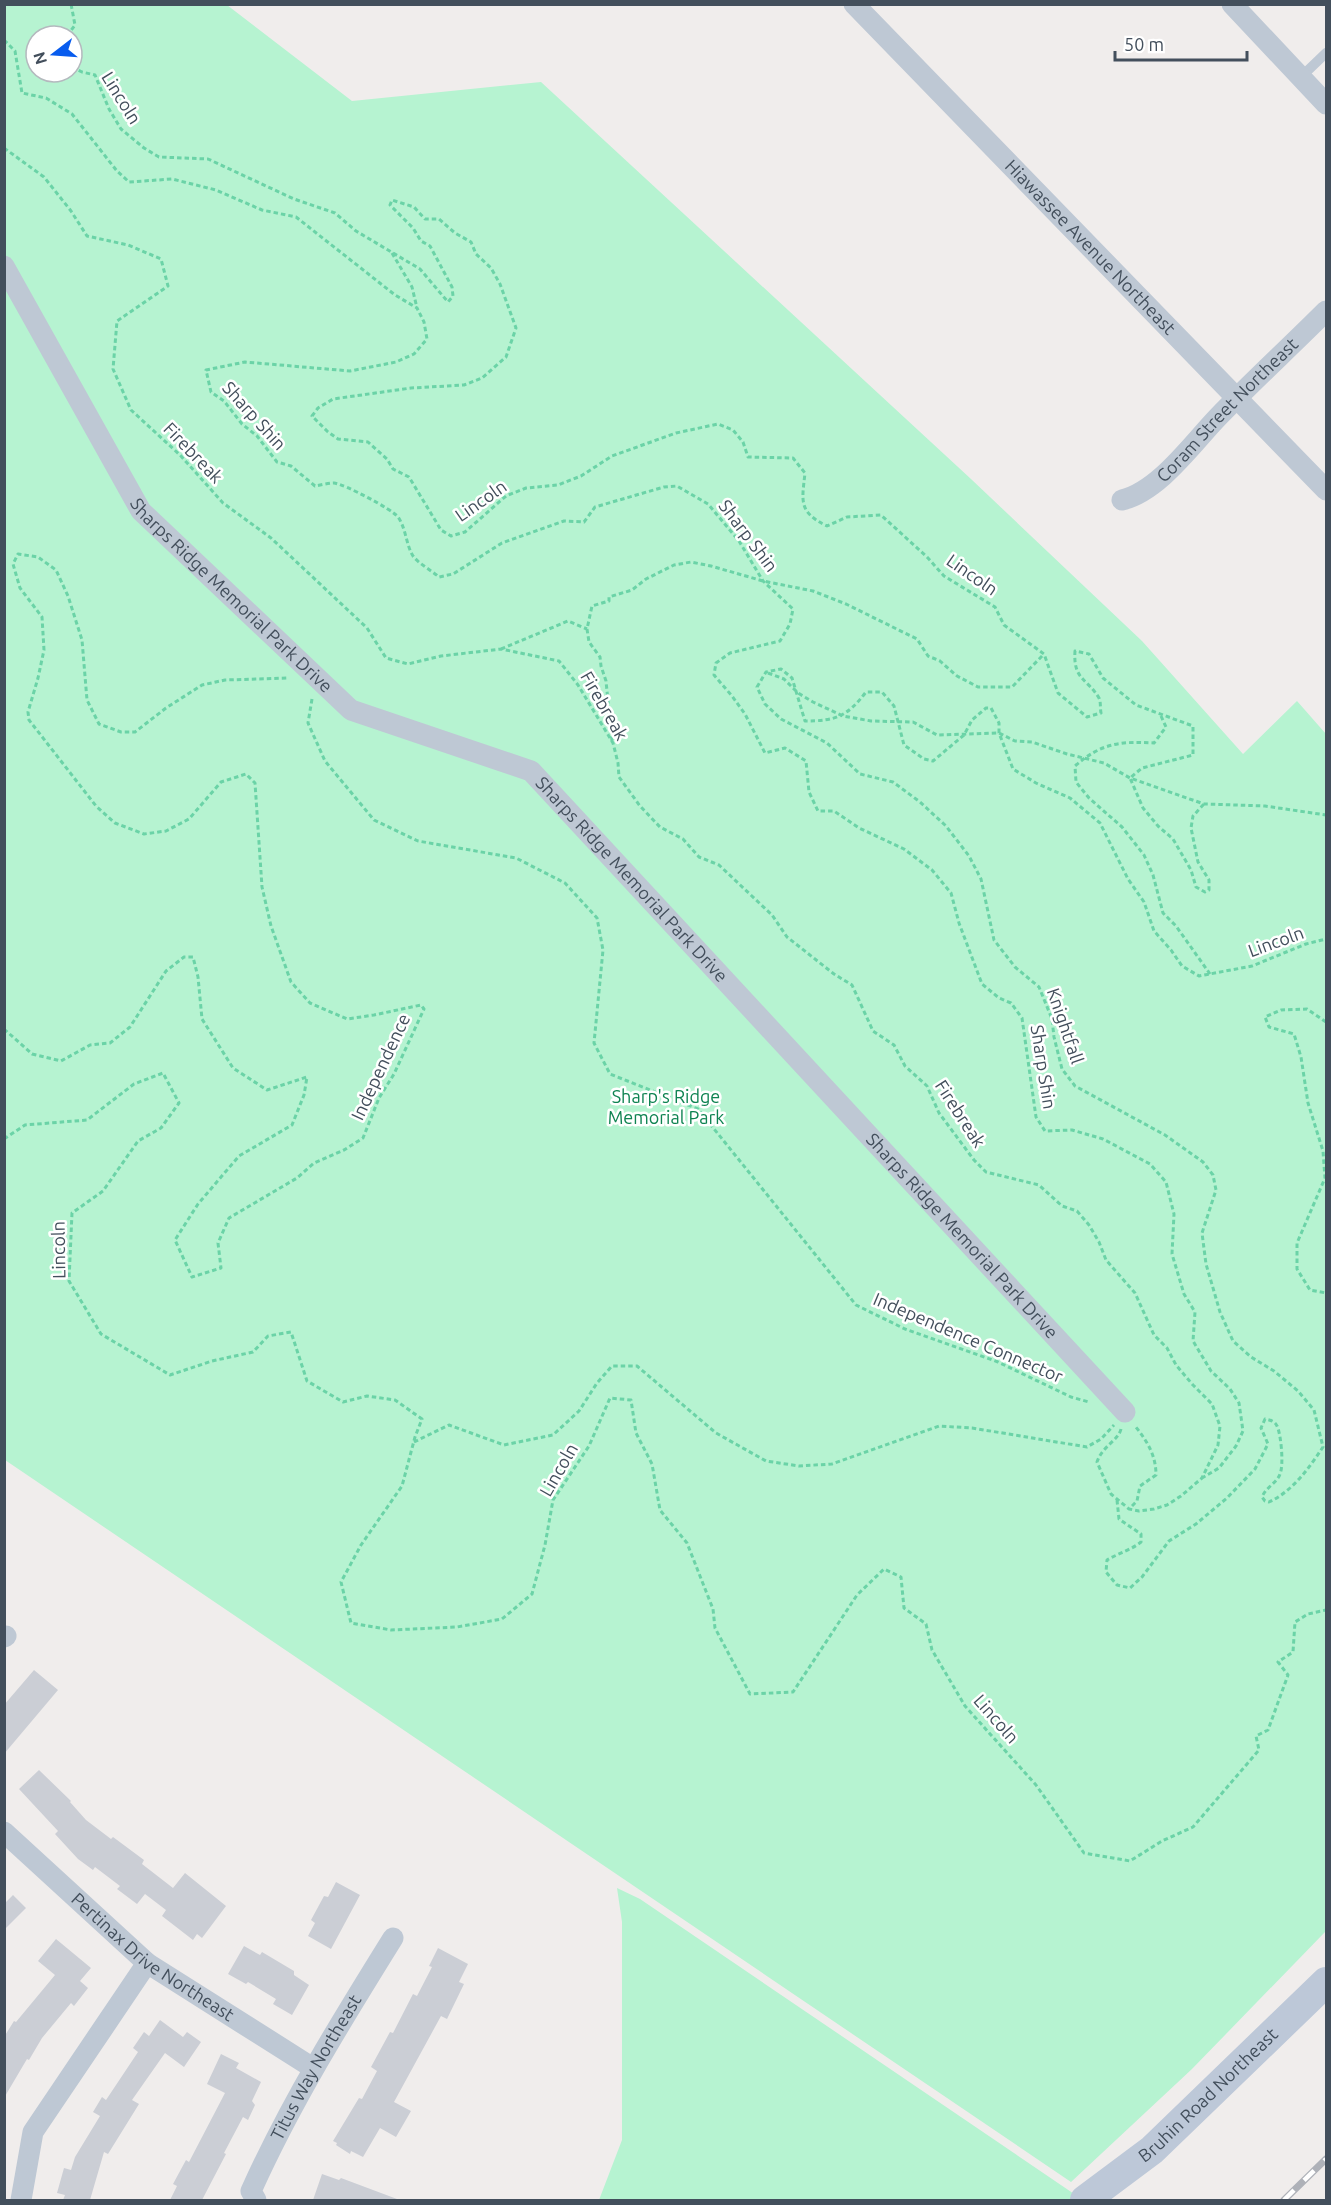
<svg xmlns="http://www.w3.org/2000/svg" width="1331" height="2205" font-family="Ubuntu,sans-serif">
  <rect width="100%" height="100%" fill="#f0edec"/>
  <path fill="#b6f3d1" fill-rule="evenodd" d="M4 5H227L352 101 541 82 971 479 1142 641 1243 754 1297 701 1326 734V1931L1192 2069 1071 2182 5 1460ZM36 36H72V72H36Z
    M617 1888 640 1899 1083 2200H599L622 2140V1922Z"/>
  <path fill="#cbced5" d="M34 1670 58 1690 4 1754V1705Z
    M39 1770 71 1801 70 1802 86 1820 111 1839 113 1837 144 1860 142 1864 173 1888 185 1873 226 1906 202 1938 197 1934 193 1940 162 1916 166 1910 145 1894 137 1904 117 1889 120 1886 95 1867 93 1870 78 1859 55 1834 58 1831 19 1789Z
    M336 1882 360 1895 331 1949 308 1936 315 1923 311 1920 324 1896 328 1897Z
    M13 1895 26 1908 4 1930V1904Z
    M56 1939 91 1968 80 1981 88 1988 74 2006 71 2003 42 2038 29 2060 27 2059 4 2098V2037L14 2021 16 2022 55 1975 38 1961Z
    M244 1946 260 1955 262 1952 294 1971V1975L309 1985 292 2015 273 2004 276 1999 248 1982 246 1984 228 1974Z
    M438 1948 468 1964 459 1982 464 1984 447 2019 441 2016 394 2102 411 2111 396 2137 380 2128 363 2157 351 2151 350 2154 336 2145 337 2143 333 2141 359 2098 362 2099 377 2071 371 2067 390 2032 393 2033 413 1994 417 1996 432 1967 429 1966Z
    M160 2020 183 2037 187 2032 201 2042 184 2067 165 2053 132 2100 139 2104 108 2154 104 2152 90 2200H63L65 2195 57 2193 64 2168 71 2170 75 2157 100 2116 93 2112 102 2097 106 2100 138 2052 133 2048 144 2032 149 2036Z
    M221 2054 239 2063 236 2068 261 2082 252 2101 255 2105 248 2120 243 2117 224 2153 226 2154 202 2200H170L177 2186 173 2184 186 2160 189 2162 225 2093 207 2084Z
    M322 2174 339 2180 341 2178 397 2199V2200H313Z"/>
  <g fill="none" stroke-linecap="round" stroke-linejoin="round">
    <path stroke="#6bd3a7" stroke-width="3" stroke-dasharray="4.5 3" stroke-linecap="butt" d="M67 36 75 25 71 4
      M4 40 15 51 22 93 46 98 72 114 117 171 129 182 172 179 216 190 262 210 296 217 395 295 417 308 424 322 427 339 414 354 396 362 350 371 245 362 206 370 211 392 224 401 242 424 257 436 277 462 291 466 315 486C321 485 328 483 334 483 344 484 392 509 398 517 406 528 406 545 413 556 419 564 431 570 439 577L453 574 502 543 564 521 584 522 595 507 664 487 677 486 708 504 739 541 763 581 793 609 790 624 780 641 730 653 716 663 714 675 732 696 745 714 765 753 785 748 806 761 809 792 818 811H834L859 828 904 849 932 870 951 893 959 923 982 984 999 998 1011 1003 1022 1018 1036 1117 1045 1131 1072 1130 1103 1139 1150 1164 1166 1182 1174 1214 1172 1254 1184 1294 1195 1312 1193 1341 1211 1371 1230 1389 1239 1403 1243 1431 1236 1446 1219 1468 1202 1478
      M72 67 82 72 95 75 109 109 121 129 144 148 159 157 208 159 294 199 335 213 356 231 420 269 448 302 453 296 452 287 430 246 421 241 413 228 390 205 392 200 414 207 425 219H439L455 233 471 242 476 254 491 268 500 284 516 328 506 357 482 378 464 385 411 388 333 399 318 408 312 416 328 432 338 439 368 442 387 459 393 469 409 477 441 530 451 536 465 532 506 496 526 488 558 485 581 476 612 456 676 433 718 424 733 430 743 442 748 457 793 458 805 473C802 501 798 512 827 526L847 517 881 515 927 557 944 576 995 607 1004 625 1044 654 1058 693 1087 717 1101 713C1100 708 1101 702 1099 698 1087 678 1073 680 1075 651L1089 654 1103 678 1136 705 1193 726V755L1142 768 1130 778 1143 808 1158 826 1173 839 1191 870 1196 887 1205 892 1209 890V880L1198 862 1191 828 1193 816 1204 804
      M4 148 44 177 71 211 87 236 128 245 161 259 168 286 117 321 113 369 131 410 180 455 223 503 271 538 367 628 386 658 408 664 441 656 501 649 559 661 578 685 613 743 618 763 619 777 640 806 660 827 683 839 699 857 719 865 772 915 787 937 834 974 852 985 873 1031 894 1045 905 1066 927 1086 939 1113 974 1160 986 1172 1039 1185 1062 1206 1077 1211 1089 1225 1099 1242 1106 1260 1135 1293 1154 1335 1167 1348 1176 1365 1193 1385 1212 1404 1220 1426 1218 1445 1202 1478 1181 1496 1167 1505 1154 1509 1139 1511 1129 1509 1137 1501 1140 1486 1156 1475C1156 1455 1147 1441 1135 1426
      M392 253 412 287 417 308
      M501 649 568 621 587 629
      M768 673 784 679 798 693 813 702 843 716 871 721 913 722 937 735 999 733 1015 741 1032 742 1067 754 1104 763 1130 778 1204 804 1265 806 1326 815
      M312 699 308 723 325 761 374 820 418 841 516 858 565 883 597 918 603 950 594 1043 610 1074 698 1109 856 1305 905 1329 998 1362 1071 1397 1089 1402
      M1161 716 1166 727 1154 743C1121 741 1101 743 1075 766L1076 782 1089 798 1122 827 1144 855 1153 875 1163 913 1176 926 1210 974
      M612 741 606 681 601 666 600 657 589 642 587 629 592 606 609 601V597L632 590 646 579 674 565 691 562 711 566 763 581 813 591 846 604 917 639 928 656 940 661 957 676 978 687H1012L1044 654
      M1326 1022 1307 1009 1281 1010 1265 1017 1269 1027 1294 1034 1301 1057 1308 1103 1323 1151 1325 1178 1297 1243V1269L1310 1290 1326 1293
      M4 1029 32 1054 61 1061 90 1045 110 1043 130 1027 166 971 184 957H193L198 977 202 1019 233 1068 267 1090 307 1077 304 1095 292 1125 239 1156 198 1204 175 1240 192 1277 221 1268 218 1243 229 1218 297 1178 314 1163 344 1150 363 1138 379 1098 394 1074 424 1009 421 1005 374 1015 347 1019 310 1003 291 982 271 926 262 887 255 783 246 774 221 782 189 819 166 831 144 834 115 823 96 806 29 720 28 712 38 678 44 650 42 617 20 588 13 564 18 554 38 557 56 570 68 596 82 640 87 700 99 724 121 732H135L166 708 202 685 225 680 289 678
      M4 1139 25 1125 87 1120 134 1084 163 1073 179 1103 161 1128 138 1141 103 1191 72 1213 69 1281 101 1334 170 1375 212 1361 253 1352 268 1336 291 1332 307 1381 343 1402 367 1396 395 1400 422 1419 415 1437 402 1486 361 1545 341 1582 351 1623 391 1630 457 1627 502 1619 532 1594 545 1545 553 1500 589 1446 610 1398 631 1400 636 1433 652 1464 660 1510 687 1543 713 1609 715 1628 750 1694 793 1692 857 1595 884 1569 901 1577 904 1608 926 1624 932 1650 965 1706 1036 1785 1084 1853 1130 1861 1162 1841 1193 1827 1259 1750 1256 1736 1268 1730 1288 1675 1278 1662 1293 1652 1295 1622 1308 1614 1326 1610
      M1121 1429C1118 1441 1103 1445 1097 1462L1111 1494 1129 1509
      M414 1442 449 1425 504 1445 553 1435 579 1411 597 1383 612 1366H637L716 1433 766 1461 799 1466 832 1464 939 1426 972 1428 1087 1447 1101 1439 1114 1425
      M1117 1500 1119 1519 1141 1534V1542C1131 1550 1119 1553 1107 1560L1106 1572 1117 1585 1130 1588 1142 1577 1169 1541 1196 1524 1227 1498 1255 1469 1268 1444 1261 1428 1265 1419C1270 1420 1275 1421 1277 1426 1281 1434 1284 1465 1280 1474 1277 1483 1266 1487 1262 1497L1265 1501 1269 1502C1293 1491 1309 1468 1323 1447L1314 1410 1298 1391 1274 1371 1251 1357 1233 1341 1220 1312 1206 1264 1202 1233 1216 1190 1213 1175 1203 1162 1165 1135 1075 1086 1062 1069 1054 1037 1052 1019 1039 987 1015 967 994 940 981 879 969 856 946 826 920 802 893 782 860 774 827 743 781 719 765 704 757 687 766 672 781 669 792 678 805 721C835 721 847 717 866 692H882L894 706 904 745 924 759 933 761 964 735 972 720 986 708H991L999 723V733L1013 769 1036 783 1070 798 1100 823 1128 879 1144 902 1154 931 1171 950 1182 966 1199 976 1252 966 1306 944 1326 939"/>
    <path stroke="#bec8d4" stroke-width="10" d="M1301 77 1326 53"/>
    <g stroke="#bec8d4" stroke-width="21">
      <path id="s1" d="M854 4 1326 490"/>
      <path d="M1232 4 1326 104"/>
      <path id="s2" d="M4 266 141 511 351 710 531 771 1125 1412"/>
      <path id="s3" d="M1122 500C1159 491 1192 444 1218 417 1253 381 1290 347 1326 311"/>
      <path d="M4 1637 6 1636"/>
      <path id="s4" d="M4 1832 147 1963 313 2068"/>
      <path d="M21 2200 33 2132 147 1963"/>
      <path id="s5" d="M256 2200 251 2191C291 2102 342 2020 393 1938"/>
    </g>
    <path stroke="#bdc8d8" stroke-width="30" id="s6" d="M1085 2200 1152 2150 1326 1982"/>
    <defs>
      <path id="rail" d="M1284 2200 1326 2159"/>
    </defs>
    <use href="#rail" stroke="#aeb1b8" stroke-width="7"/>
    <use href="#rail" stroke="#fff" stroke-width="4.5" stroke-dasharray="14" stroke-linecap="butt"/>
  </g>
  <g text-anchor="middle" stroke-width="5" stroke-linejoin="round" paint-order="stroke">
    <g font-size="18" fill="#434f5c" stroke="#fff">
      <text transform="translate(121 98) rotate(58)" y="6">Lincoln</text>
      <text dy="6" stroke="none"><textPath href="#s1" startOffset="339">Hiawassee Avenue Northeast</textPath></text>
      <text dy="6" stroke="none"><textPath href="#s3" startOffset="140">Coram Street Northeast</textPath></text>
      <text transform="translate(254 416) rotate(48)" y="6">Sharp Shin</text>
      <text transform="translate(193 453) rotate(46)" y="6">Firebreak</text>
      <text transform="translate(481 501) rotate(-35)" y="6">Lincoln</text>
      <text transform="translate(748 536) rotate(53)" y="6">Sharp Shin</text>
      <text transform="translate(972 575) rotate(35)" y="6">Lincoln</text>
      <text dy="6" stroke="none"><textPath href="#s2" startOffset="404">Sharps Ridge Memorial Park Drive</textPath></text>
      <text transform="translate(604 706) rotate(60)" y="6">Firebreak</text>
      <text dy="6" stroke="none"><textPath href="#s2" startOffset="908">Sharps Ridge Memorial Park Drive</textPath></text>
      <text transform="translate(1276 942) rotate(-20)" y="6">Lincoln</text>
      <text transform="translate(1065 1026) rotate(71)" y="6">Knightfall</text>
      <text transform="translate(381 1067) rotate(-65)" y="6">Independence</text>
      <text transform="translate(1043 1067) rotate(81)" y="6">Sharp Shin</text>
      <text transform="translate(960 1114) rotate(57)" y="6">Firebreak</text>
      <text dy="6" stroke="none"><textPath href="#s2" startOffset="1394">Sharps Ridge Memorial Park Drive</textPath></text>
      <text transform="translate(59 1250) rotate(-91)" y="6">Lincoln</text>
      <text transform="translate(968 1338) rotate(23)" y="6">Independence Connector</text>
      <text transform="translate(559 1470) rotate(-60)" y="6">Lincoln</text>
      <text transform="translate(996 1719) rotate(49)" y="6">Lincoln</text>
      <text dy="6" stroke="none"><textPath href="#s4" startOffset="195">Pertinax Drive Northeast</textPath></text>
      <text dy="6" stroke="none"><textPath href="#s5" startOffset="150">Titus Way Northeast</textPath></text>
      <text dy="6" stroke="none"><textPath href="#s6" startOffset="162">Bruhin Road Northeast</textPath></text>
    </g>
    <g font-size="18" fill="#0e8351" stroke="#fff">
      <text x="666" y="1103">Sharp's Ridge<tspan x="666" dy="21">Memorial Park</tspan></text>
    </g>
  </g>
  <rect width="1331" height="2205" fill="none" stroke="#434f5c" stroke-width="12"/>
  <g transform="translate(54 54) rotate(253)"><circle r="28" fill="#ffffff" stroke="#b4b9be" stroke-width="1.5"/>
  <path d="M0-4.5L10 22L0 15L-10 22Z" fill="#085cee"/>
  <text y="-9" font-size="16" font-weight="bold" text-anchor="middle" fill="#434f5c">N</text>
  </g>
  <path d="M1115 51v9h132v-9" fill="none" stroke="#434f5c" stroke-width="3"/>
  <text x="1124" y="51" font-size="18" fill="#434f5c" stroke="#ffffff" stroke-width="4.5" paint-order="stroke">50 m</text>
</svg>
